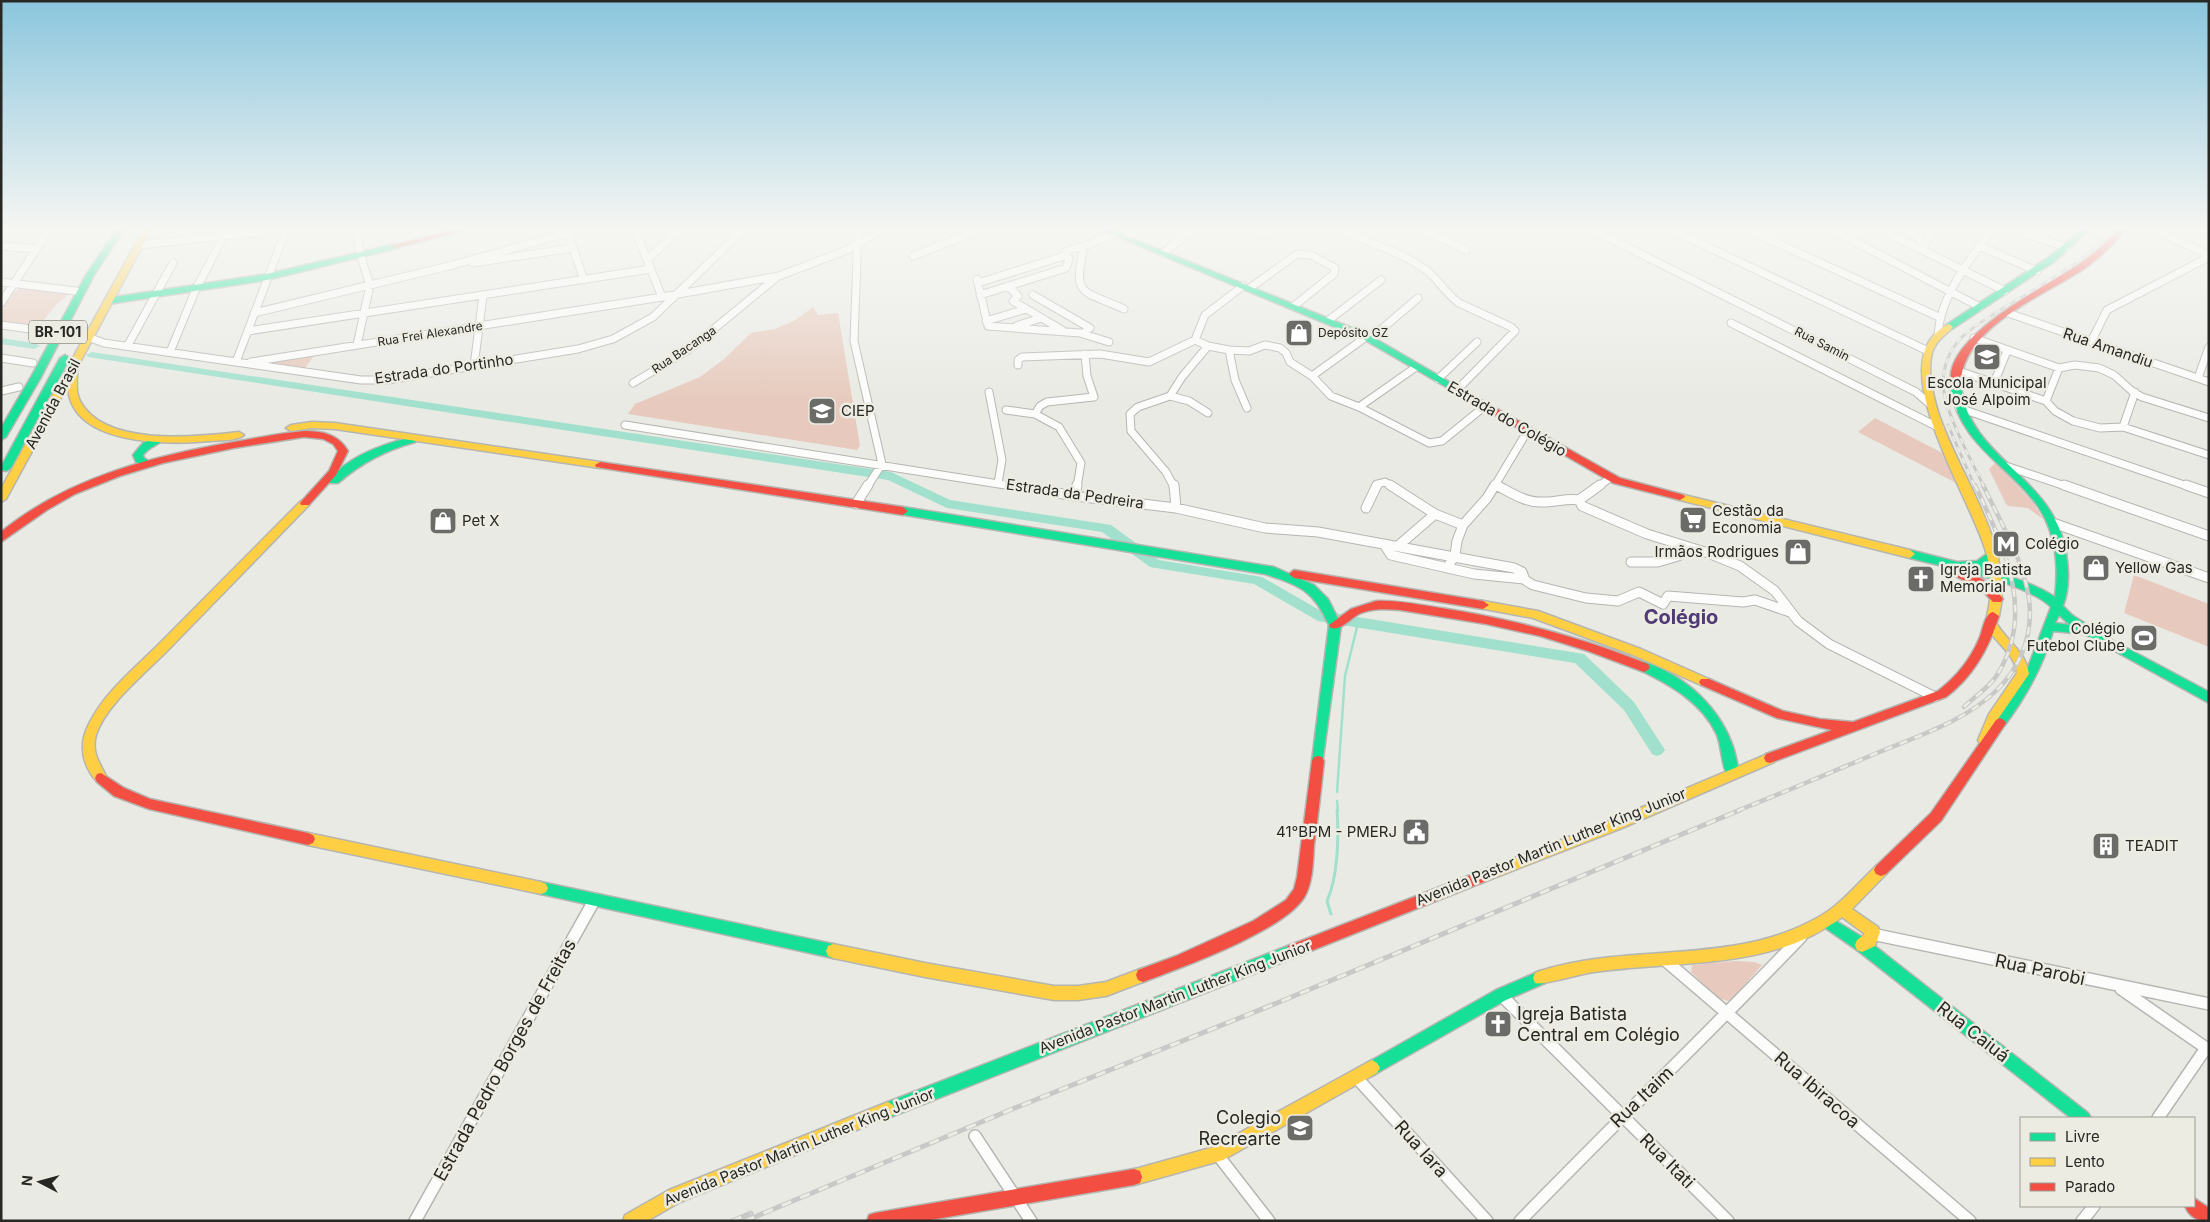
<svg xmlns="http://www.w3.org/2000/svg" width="2210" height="1222" font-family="Inter,sans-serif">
  <rect width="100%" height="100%" fill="#eaeae5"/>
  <path fill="#e7cabd" d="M25 288 70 293 56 305 43 321 24 325 1 322C1 305 7 291 25 288Z
    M813 307 818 315 838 313 860 446 857 450 628 414 635 404 700 377 724 359 751 333 775 329 794 321Z
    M316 353 305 368 258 361Z
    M1875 418 1950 457 1960 485 1858 432Z
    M1996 462 2033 502 2043 519 2028 508 2008 506 2006 504 1989 469Z
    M2134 575 2209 604V647L2124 613Z
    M1735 961 1754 962 1762 965 1732 999 1728 1001 1718 998 1691 972 1692 965Z"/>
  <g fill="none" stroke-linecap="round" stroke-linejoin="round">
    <path stroke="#a0e0cc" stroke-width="2.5" d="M1337 792 1345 676 1358 623
      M1337 801 1338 811"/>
    <path stroke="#a0e0cc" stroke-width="3" d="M1331 914 1327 901C1338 877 1339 836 1337 810"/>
    <path fill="#a0e0cc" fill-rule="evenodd" d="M1 338 34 343 40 346 34 349 1 344Z
      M92 352 891 472 950 500 1111 525 1159 560 1262 577 1321 611 1584 654 1634 702 1665 750 1662 754 1657 756 1652 754 1624 710 1575 663 1318 621 1254 584 1150 567 1102 532 947 508 888 480 88 357 86 355Z"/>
    <defs>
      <path id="street-far2" d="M357 230 360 254 370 285 357 345
        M567 230 584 280
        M635 230 662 297
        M858 230 854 341 882 464 867 487
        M1256 230 1267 235
        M1340 230C1367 242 1402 252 1426 270 1438 279 1446 294 1459 303L1511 327 1515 331 1457 390
        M1423 230 1466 250
        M1593 230 1916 392 1931 405
        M1672 230 1928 351
        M1749 230 1941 318
        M1832 230 1980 307
        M1882 230 2005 291
        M1909 230 1924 243
        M2016 230 2067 248
        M2154 230 2209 255
        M1114 234 1084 246C1073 297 1080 289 1124 309
        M1126 238 1139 230
        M139 245 280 230
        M1 246 35 249
        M1979 246 2037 271
        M1922 250 1932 230
        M1163 253 1193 230
        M913 256 979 230
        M647 260 679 230
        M473 263 573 248
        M977 279 988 326 1080 333 1109 342
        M1 282 76 291
        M978 283 1067 255
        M1008 286 1018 296 1013 301 1062 330
        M1250 288 1297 254 1311 255 1335 268 1334 274 1294 306
        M980 295 1066 268 1069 259 1066 251 1084 246
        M1033 295 1090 328 1083 333
        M1 303 49 230
        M254 313 453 265 568 233
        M2008 313 2209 382
        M1329 320 1381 280
        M986 321 1026 309
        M1731 323 1940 428
        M1 325 52 332
        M1016 326 1041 318
        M248 331 651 269
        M1938 335C1940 296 1969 261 1991 230
        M88 337 104 343 361 380H388L578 349 613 339 653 317 743 230
        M1366 337 1312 376 1331 396 1359 407 1429 443 1442 441 1485 406
        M1974 338 2059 368 2075 365 2099 368 2114 375 2133 392 2142 397 2209 418
        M1370 339 1418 298
        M1195 340 1208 346 1229 350 1235 380 1247 408
        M1195 340 1205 315 1243 286
        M2091 342 2107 310 2209 257
        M128 345 173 263
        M1229 350 1249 351 1265 345 1280 348 1286 353 1290 362 1312 376
        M170 352 196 289 226 232
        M1 358 33 363
        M236 362 286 230
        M251 362 662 297 779 276 847 250 881 230
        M1018 365V360L1022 357 1100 354 1149 362 1195 340
        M474 366 483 296
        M1956 370 2046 401 2055 411 2073 421 2100 428 2123 427 2209 455
        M2198 378 2209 347
        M1438 379 1477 342
        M633 383 687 351 777 277
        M1994 383 2007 351
        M1 391 19 387
        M989 392 1002 460 998 483
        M1170 396 1189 401 1208 413
        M2046 401 2059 368
        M1359 407 1416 367
        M1959 408 2190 487
        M1006 410 1035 414 1059 427 1081 463 1077 487
        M1035 414 1040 406 1047 402 1094 397 1087 376 1085 354
        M625 425 1018 487
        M2123 427 2135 392
        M2006 466 2068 487
        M1495 485 1498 487
        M1174 487 1166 472 1131 431 1130 414 1138 407 1170 396 1182 377 1208 346
        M1377 487 1378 484 1385 482 1392 487
        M1494 487 1528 430
        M1598 487 1610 478"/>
      <path id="street-far1" d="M1010 485 1075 496 1176 508 1265 528 1318 532 1514 568 1522 572 1525 580 1533 585 1586 598 1618 601 1639 592 1663 604 1668 596 1743 602 1755 600 1790 612
        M1174 485 1176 508
        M1390 485 1435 514 1463 525
        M1496 485C1510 492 1524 502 1540 502 1553 503 1565 498 1579 500L1600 485
        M2064 485 2209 536
        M2186 485 2209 493
        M1075 496 1077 485
        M1579 500 1582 506 1647 534 1708 553 1740 566 1775 591 1798 621 1829 644 1935 697
        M856 504 868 485
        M1366 508 1377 485
        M2053 523 2209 578
        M1384 544 1391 555 1474 574 1524 579
        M1398 546 1435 514
        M1631 562H1658L1678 556 1683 547
        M1447 568 1455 555 1457 541 1463 525 1487 498 1495 485"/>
      <path id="street" d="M1872 934 2209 1004
        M1666 961 1970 1221
        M2121 989 2209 1050
        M1501 995 1728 1221
        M1356 1077 1487 1221
        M2158 1118 2206 1048
        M975 1136 1031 1221
        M1217 1154 1269 1221
        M415 1221 595 899
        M1520 1221C1613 1125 1709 1033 1801 937
        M2082 1221 2094 1206"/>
      <path id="fast" d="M116 230H124L94 275 41 377 6 437 1 440V428L31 377 86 275Z
        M1101 230H1111L1369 335 1470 394 1465 397 1462 396 1363 339Z
        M2081 230H2089L2055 261 1952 329H1946V325L2049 257Z
        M395 244 399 246 398 248 267 280 108 304 104 301 108 298 267 274Z
        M65 355 70 358 11 468 6 471 2 470 1 467 60 358Z
        M1956 384 1961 387C1970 462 2060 477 2067 561 2069 575 2068 592 2063 606L2072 615 2104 636 2209 692V703L2084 634 2053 631C2043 666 2026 697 2004 726L2000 728 1996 726 1994 723 1996 720 2025 675 2051 607C2028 583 1944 567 1910 558L1905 554 1910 550 1957 562 1977 561 1991 551 1996 555 1982 568C2006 575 2033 583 2055 597 2059 565 2056 532 2037 505 2007 464 1958 443 1951 387ZM2059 615 2070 625 2055 623Z
        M159 436 164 439C157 446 150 446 143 455L144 458 153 464 152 466 148 467 136 462 133 455 143 443Z
        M412 437 417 440 415 442C386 450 361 463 338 483H330L329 481C347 456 384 444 412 437Z
        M903 507 1274 567 1314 585 1328 599 1341 625 1322 765 1318 766 1314 765 1312 761 1329 625C1313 590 1301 586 1265 574L899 514 898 511 899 508Z
        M1644 662C1686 676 1721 708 1734 750 1736 758 1740 770 1736 777L1732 778 1728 777C1721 764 1722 748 1717 735 1702 702 1670 685 1640 670L1638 667 1640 664Z
        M541 882 833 944 838 946 840 951 838 956 833 958 541 894 536 892 534 888 536 884Z
        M1826 915 1867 940 2088 1113 2091 1118H2071L1857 950 1821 925 1819 921 1821 917Z
        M1293 944 1298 946 1300 951 1298 956 888 1118 883 1115 880 1110 883 1105 888 1102Z
        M1540 971 1545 973 1547 978 1545 983 1506 1000 1377 1073 1372 1076 1367 1073 1364 1068 1367 1063 1496 990Z"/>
      <path id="slow" d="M143 230H151L78 366C77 377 75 391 80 401 104 447 196 437 239 432L244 435C237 441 220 440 211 441 168 445 69 446 68 385L6 499 1 502V489Z
        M1949 324 1953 327C1946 335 1935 341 1932 353 1927 372 1933 394 1938 412 1959 477 2015 545 1999 616L1993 620 1987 616C1992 595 1992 573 1986 552 1972 501 1892 380 1934 335 1938 331 1943 326 1949 324Z
        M312 422 335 423 600 462 605 465 600 468 335 429 312 428 291 431 286 428 291 425Z
        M1680 494 1910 550 1915 554 1910 558 1676 499 1675 497 1676 495Z
        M305 499 310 503 309 505C262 553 216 601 170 648 147 672 106 704 96 735 91 753 100 763 107 778L105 782C98 784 95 780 91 774 81 758 80 741 89 724 104 693 135 668 159 644 207 596 254 548 301 501Z
        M1483 601 1538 611 1641 649 1709 679 1711 682 1709 685H1701L1633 655 1533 618 1479 608 1477 605 1479 602Z
        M1991 620 1995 621C2005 640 2026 651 2029 674L1998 719 1988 744 1984 745 1980 744 1978 740 1989 714 2017 673C2015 653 1994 642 1985 624L1987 621Z
        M1770 753 1774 754 1776 758 1774 762 1622 828 1481 883 1476 881 1474 877 1476 873 1612 820Z
        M308 833 541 882 546 884 548 888 546 892 541 894 308 845 303 843 301 839 303 835Z
        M1881 864 1886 866 1888 870 1886 874 1852 909 1878 927 1880 932 1875 946 1862 952 1857 950 1855 945 1857 940 1865 934 1842 917C1771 971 1677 960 1594 972 1582 973 1542 986 1535 983L1533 978 1535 973 1540 971C1630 942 1732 966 1817 918 1840 906 1857 884 1876 866Z
        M833 944 925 963 1054 986H1078L1106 982 1143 968 1148 970 1150 975 1148 980 1106 996 1078 1000H1054L925 977 833 958 828 956 826 951 828 946Z
        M1372 1060 1377 1063 1380 1068 1377 1073 1223 1160 1134 1185 1128 1183 1126 1177 1128 1171 1214 1147Z
        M888 1102 893 1105 896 1110 893 1115 680 1202 647 1221H623L625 1215 669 1190Z"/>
      <path id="jam" d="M453 230H466L395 248 391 246Z
        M2118 230H2126C2114 244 2099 258 2084 269 2043 296 1958 329 1961 387L1956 390 1953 389C1933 341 2047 286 2078 265 2093 255 2106 243 2118 230Z
        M1465 391 1620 478 1684 495 1685 497 1680 500 1613 483 1462 396 1460 394Z
        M304 431C322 431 338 434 348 451L336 475 309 505H301L300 503 329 471 338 451 333 444 323 439 304 437 234 448 163 463 120 476 75 494 47 510 1 542V532C68 477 156 455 240 441 261 437 282 433 304 431Z
        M600 462 903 507 908 511 903 515 596 467 595 465Z
        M1959 569C1976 574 1993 584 2003 599L2001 602H1993L1981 589 1955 576 1954 573Z
        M1294 570 1483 601 1489 605 1483 609 1294 578 1289 574Z
        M1376 601C1398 600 1419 605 1441 608 1512 619 1581 637 1648 664L1650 667 1648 670 1644 672 1588 651 1540 636 1486 624 1400 610C1387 609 1372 608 1359 614 1351 618 1341 631 1331 628L1329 625 1351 609Z
        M1993 612 1999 616C1989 648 1973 677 1946 697L1770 763 1766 762 1764 758 1766 754 1832 730 1777 718 1701 685 1699 682 1701 679H1709L1783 711 1820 719 1853 722 1938 691C1956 677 1970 660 1979 639 1983 631 1984 614 1993 612Z
        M2000 718 2004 720 2006 723 2004 726 1941 821 1886 874 1881 876 1876 874 1874 870 1876 866 1931 813 1996 720Z
        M1318 756 1322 757 1324 761C1321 789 1318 817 1314 845 1313 861 1313 879 1306 894 1290 929 1180 968 1143 982L1138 980 1136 975 1138 970 1176 956 1253 921 1286 900 1294 889 1297 877 1312 761 1314 757Z
        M101 773 124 788 150 799 308 833 313 835 315 839 313 843 308 845 149 809 114 796 97 782 95 778 97 774Z
        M1481 871 1486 873 1488 877 1486 881 1293 958 1288 956 1286 951 1288 946Z
        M1134 1169 1140 1171 1142 1177 1140 1183 1134 1185 924 1221H867L869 1215 875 1213Z
        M2194 1198 2209 1208V1221C2198 1221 2189 1217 2185 1206H2194Z"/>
    </defs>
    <use href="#street-far2" stroke="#b5b5b2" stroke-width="9"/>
    <use href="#street-far1" stroke="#b5b5b2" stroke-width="11"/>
    <use href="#street" stroke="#b5b5b2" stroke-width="14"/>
    <use href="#fast" stroke="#b5b5b2" stroke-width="3"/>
    <use href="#slow" stroke="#b5b5b2" stroke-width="3"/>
    <use href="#jam" stroke="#b5b5b2" stroke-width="3"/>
    <use href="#street-far2" stroke="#fcfcfb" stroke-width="7"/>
    <use href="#street-far1" stroke="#fcfcfb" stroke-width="9"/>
    <use href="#street" stroke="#fcfcfb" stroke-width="11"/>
    <use href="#fast" fill="#16e098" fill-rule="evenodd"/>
    <use href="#slow" fill="#ffcf43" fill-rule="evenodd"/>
    <use href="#jam" fill="#f24e42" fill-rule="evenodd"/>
    <defs>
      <path id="rail-far2" d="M1948 425 1975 487
        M1984 487C1971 459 1949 421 1944 392 1941 372 1947 354 1960 339 1970 328 1985 320 1997 312 2032 290 2086 263 2111 230"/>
      <path id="rail-far1" d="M1964 707C1974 697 1990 687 1997 675 2037 612 2003 545 1975 485
        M1737 811C1784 792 1830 773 1877 753 1918 736 1964 722 1997 690 2018 669 2030 642 2030 612 2029 568 2001 524 1983 485"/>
      <path id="rail" d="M732 1221 751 1213
        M745 1221 1010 1110 1277 1003 1740 810"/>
    </defs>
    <use href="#rail-far2" stroke="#c8c8c7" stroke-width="3"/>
    <use href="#rail-far1" stroke="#c8c8c7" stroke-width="4.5"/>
    <use href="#rail" stroke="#c8c8c7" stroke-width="5"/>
    <use href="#rail-far2" stroke="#ecece3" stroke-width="2" stroke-dasharray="6" stroke-linecap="butt"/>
    <use href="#rail-far1" stroke="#ecece3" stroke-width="2.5" stroke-dasharray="8" stroke-linecap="butt"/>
    <use href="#rail" stroke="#ecece3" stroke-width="3" stroke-dasharray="10" stroke-linecap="butt"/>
  </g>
  <linearGradient id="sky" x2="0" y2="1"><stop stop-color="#8bc6dd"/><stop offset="0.57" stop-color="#f6f6f3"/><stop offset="1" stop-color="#f6f6f3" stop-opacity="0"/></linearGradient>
  <rect width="2210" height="401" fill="url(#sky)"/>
  <defs>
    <symbol id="shop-square" viewBox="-11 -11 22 22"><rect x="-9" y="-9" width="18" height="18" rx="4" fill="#6b6b68" stroke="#ecece3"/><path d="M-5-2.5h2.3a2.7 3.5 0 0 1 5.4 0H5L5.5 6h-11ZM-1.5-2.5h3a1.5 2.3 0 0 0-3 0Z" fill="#fff"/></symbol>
    <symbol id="school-square" viewBox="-11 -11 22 22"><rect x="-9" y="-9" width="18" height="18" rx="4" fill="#6b6b68" stroke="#ecece3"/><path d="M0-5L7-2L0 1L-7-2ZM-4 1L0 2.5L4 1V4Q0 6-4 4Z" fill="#fff"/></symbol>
    <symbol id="supermarket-square" viewBox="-11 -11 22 22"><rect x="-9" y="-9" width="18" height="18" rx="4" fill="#6b6b68" stroke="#ecece3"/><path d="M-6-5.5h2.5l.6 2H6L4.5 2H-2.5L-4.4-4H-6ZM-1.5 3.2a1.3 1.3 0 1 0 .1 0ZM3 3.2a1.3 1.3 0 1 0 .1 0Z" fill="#fff"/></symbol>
    <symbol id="metro-square" viewBox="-11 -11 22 22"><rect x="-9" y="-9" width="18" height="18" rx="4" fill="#6b6b68" stroke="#ecece3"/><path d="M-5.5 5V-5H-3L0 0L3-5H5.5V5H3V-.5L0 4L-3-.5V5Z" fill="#fff"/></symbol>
    <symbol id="church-square" viewBox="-11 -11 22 22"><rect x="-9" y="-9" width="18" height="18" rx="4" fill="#6b6b68" stroke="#ecece3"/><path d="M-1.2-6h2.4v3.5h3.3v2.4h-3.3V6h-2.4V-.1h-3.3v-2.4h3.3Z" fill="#fff"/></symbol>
    <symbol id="stadium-square" viewBox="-11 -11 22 22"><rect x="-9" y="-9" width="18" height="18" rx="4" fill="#6b6b68" stroke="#ecece3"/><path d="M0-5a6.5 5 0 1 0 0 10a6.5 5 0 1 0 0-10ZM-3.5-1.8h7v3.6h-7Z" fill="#fff"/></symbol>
    <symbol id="civic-square" viewBox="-11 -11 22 22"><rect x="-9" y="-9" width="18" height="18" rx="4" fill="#6b6b68" stroke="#ecece3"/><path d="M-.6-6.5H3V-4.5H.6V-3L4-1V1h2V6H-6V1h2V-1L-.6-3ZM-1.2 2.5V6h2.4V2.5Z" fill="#fff"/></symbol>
    <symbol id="building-square" viewBox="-11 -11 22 22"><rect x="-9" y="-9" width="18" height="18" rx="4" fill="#6b6b68" stroke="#ecece3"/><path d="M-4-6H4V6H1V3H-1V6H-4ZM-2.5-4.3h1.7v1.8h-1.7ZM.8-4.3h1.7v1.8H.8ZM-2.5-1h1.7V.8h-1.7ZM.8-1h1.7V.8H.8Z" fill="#fff"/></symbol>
  </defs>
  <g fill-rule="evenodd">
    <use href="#shop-square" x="1283" y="317" width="32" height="32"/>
    <use href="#school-square" x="1971" y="341" width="32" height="32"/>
    <use href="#school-square" x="806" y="395" width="32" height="32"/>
    <use href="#supermarket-square" x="1677" y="504" width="32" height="32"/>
    <use href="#shop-square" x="427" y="505" width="32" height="32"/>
    <use href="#metro-square" x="1990" y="528" width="32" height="32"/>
    <use href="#shop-square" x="1782" y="536" width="32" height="32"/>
    <use href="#shop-square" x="2080" y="552" width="32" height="32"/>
    <use href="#church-square" x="1905" y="563" width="32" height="32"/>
    <use href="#stadium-square" x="2128" y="622" width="32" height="32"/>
    <use href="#civic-square" x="1400" y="816" width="32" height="32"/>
    <use href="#building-square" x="2090" y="830" width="32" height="32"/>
    <use href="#church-square" x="1482" y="1008" width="32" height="32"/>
    <use href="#school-square" x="1284" y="1112" width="32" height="32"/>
  </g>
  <g text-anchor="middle" stroke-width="5" stroke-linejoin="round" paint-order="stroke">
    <g font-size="12" fill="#272724" stroke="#ecece3" text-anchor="start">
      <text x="1318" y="337">Depósito GZ</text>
    </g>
    <g font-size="12" fill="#272724" stroke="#ecece3">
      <text transform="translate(430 334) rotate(-9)" y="4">Rua Frei Alexandre</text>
      <text transform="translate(1822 344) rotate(27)" y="4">Rua Samin</text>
      <text transform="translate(684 350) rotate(-34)" y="4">Rua Bacanga</text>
    </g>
    <rect fill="#ecece3" stroke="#62625d" stroke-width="1" x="29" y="320.5" width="58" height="23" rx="4"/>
    <g font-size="14" font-weight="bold" fill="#272724">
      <text x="58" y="337">BR-101</text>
    </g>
    <g font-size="15" fill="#272724" stroke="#ecece3">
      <text transform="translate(2108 348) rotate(19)" y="5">Rua Amandiu</text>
      <text transform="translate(444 369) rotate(-8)" y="5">Estrada do Portinho</text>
      <text transform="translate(53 404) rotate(-62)" y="5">Avenida Brasil</text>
      <text transform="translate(1507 419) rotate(30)" y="5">Estrada do Colégio</text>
      <text transform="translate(1075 494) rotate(8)" y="5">Estrada da Pedreira</text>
      <text transform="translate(1551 847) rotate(-22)" y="5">Avenida Pastor Martin Luther King Junior</text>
      <text transform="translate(1175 997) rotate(-21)" y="5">Avenida Pastor Martin Luther King Junior</text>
      <text transform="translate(799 1147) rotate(-22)" y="5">Avenida Pastor Martin Luther King Junior</text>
    </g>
    <g font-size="15" fill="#272724" stroke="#ecece3" text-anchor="start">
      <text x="1987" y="388" text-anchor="middle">Escola Municipal<tspan x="1987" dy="17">José Alpoim</tspan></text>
      <text x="841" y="416">CIEP</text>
      <text x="1712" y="516">Cestão da<tspan x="1712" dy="17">Economia</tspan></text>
      <text x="462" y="526">Pet X</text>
      <text x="2025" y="549">Colégio</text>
      <text x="1779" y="557" text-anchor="end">Irmãos Rodrigues</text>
      <text x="2115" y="573">Yellow Gas</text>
      <text x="1940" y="575">Igreja Batista<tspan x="1940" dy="17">Memorial</tspan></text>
      <text x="2125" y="634" text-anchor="end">Colégio<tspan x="2125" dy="17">Futebol Clube</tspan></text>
      <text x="1397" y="837" text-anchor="end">41°BPM - PMERJ</text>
      <text x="2125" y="851">TEADIT</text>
    </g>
    <g font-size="18" fill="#272724" stroke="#ecece3">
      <text transform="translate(2040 970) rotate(12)" y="6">Rua Parobi</text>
      <text transform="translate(1973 1032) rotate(38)" y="6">Rua Caiuá</text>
      <text transform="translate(505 1060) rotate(-61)" y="6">Estrada Pedro Borges de Freitas</text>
      <text transform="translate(1817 1090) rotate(41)" y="6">Rua Ibiracoa</text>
      <text transform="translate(1642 1097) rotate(-44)" y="6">Rua Itaim</text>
      <text transform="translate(1421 1149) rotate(48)" y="6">Rua Iara</text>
      <text transform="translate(1667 1161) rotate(45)" y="6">Rua Itati</text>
    </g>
    <g font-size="18" fill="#272724" stroke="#ecece3" text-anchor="start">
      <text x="1517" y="1020">Igreja Batista<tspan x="1517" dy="21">Central em Colégio</tspan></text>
      <text x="1281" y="1124" text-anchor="end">Colegio<tspan x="1281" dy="21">Recrearte</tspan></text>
    </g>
    <g font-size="20" font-weight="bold" fill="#503b77" stroke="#ecece3">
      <text x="1681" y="624">Colégio</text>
    </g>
  </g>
  <rect width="2210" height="1222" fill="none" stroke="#272724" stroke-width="5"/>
  <rect x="2020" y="1117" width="175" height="90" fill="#ecece3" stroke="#9d9d97"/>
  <rect x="2030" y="1133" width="25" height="8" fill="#16e098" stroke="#9d9d97"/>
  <text x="2065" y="1142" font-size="15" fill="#272724">Livre</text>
  <rect x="2030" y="1158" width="25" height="8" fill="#ffcf43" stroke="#9d9d97"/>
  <text x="2065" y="1167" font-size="15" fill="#272724">Lento</text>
  <rect x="2030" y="1183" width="25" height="8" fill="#f24e42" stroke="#9d9d97"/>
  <text x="2065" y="1192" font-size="15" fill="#272724">Parado</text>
  <g transform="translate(40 1182) rotate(276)" stroke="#ecece3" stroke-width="4" paint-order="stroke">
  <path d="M0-4L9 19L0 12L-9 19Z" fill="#272724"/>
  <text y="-8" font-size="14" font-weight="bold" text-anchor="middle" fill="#272724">N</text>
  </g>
</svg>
